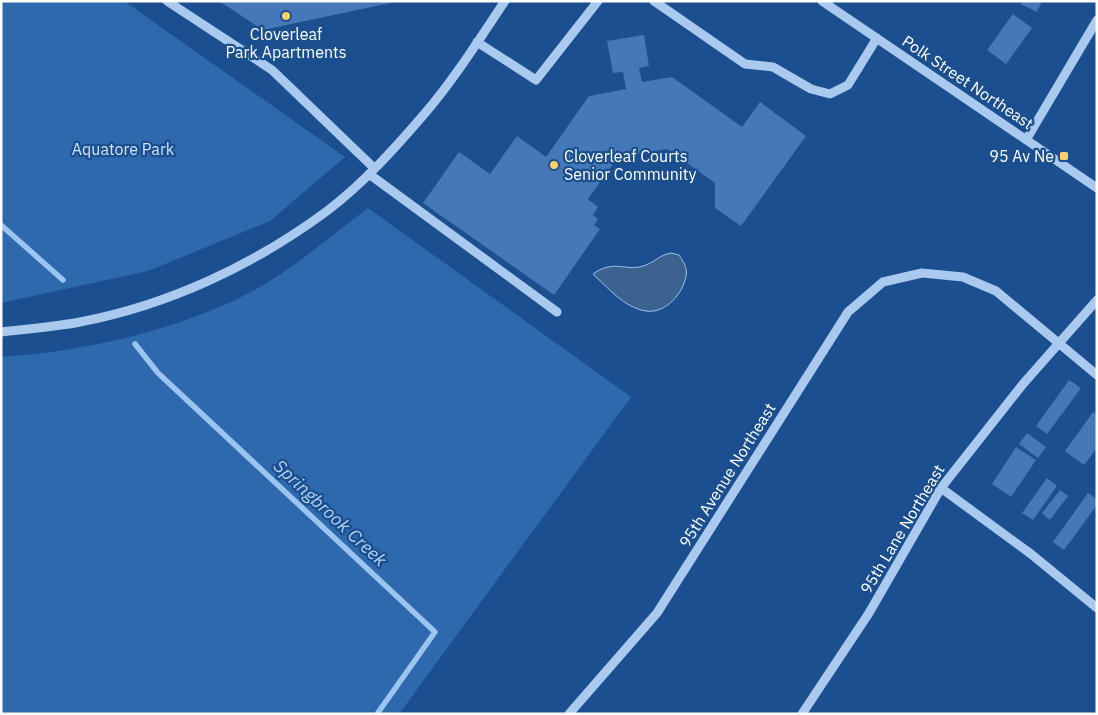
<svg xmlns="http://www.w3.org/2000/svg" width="1098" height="715" font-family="'IBM Plex Sans',sans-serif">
  <rect width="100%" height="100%" fill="#1b4f8f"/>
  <path fill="#2e69ad" d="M1 1H124L345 157 270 221 148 271 1 303Z
    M368 208 631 397 399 714H1V357C82 352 179 330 251 292 293 270 330 236 368 208Z"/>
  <path fill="#3c6290" stroke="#9cc4f0" d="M671 253 679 255C683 261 688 268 686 276 683 294 665 314 646 311 625 308 608 288 593 274 615 258 627 273 646 265 656 261 660 255 671 253Z"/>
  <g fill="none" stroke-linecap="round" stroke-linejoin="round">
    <path stroke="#9cc4f0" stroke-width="5.5" d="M1 225 63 280
      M135 344 158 373 435 632 377 714"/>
  </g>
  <path fill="#4478b7" d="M219 1H395V2L263 30Z
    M1022 1H1042L1037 12 1021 4Z
    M1013 14 1032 28 1006 64 987 50Z
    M644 35 649 66 639 68 642 82 672 77 742 127 760 102 806 136 741 226 715 208V183L667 149 618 157 588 199 598 207 593 215 598 219 594 225 600 229 554 295 423 203 459 152 490 174 517 136 546 157 589 96 626 89 623 72 613 73 607 41Z
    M1069 380 1081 388 1047 434 1036 426Z
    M1093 412 1097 414V448L1084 465 1065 451Z
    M1027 433 1046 447 1038 458 1019 444Z
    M1016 447 1036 460 1011 497 992 484Z
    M1047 478 1057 486 1033 520 1022 513Z
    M1060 490 1068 496 1050 520 1042 513Z
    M1088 493 1097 499V505L1064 550 1053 542Z"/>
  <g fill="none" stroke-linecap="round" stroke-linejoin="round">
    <path stroke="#a9c9ee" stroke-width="9" d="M167 1 272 70 374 168
      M654 1 745 64 773 67 811 89 830 94 848 85 877 38
      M822 1 1097 188
      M477 42 536 80 598 1
      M1026 140 1097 20
      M369 174 557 312
      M1 332C27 329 54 327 80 322 169 305 254 265 327 211 364 183 396 147 426 112 455 78 480 38 505 1
      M941 488 1031 554 1097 608
      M569 714 657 613 848 312 883 282 922 273 963 277 996 291 1097 375
      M802 714 869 613 941 488 1023 384 1097 300"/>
  </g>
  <g fill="#ffd166" stroke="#1b4f8f" stroke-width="2">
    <circle cx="286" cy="16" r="5"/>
    <rect x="1059" y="151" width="10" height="10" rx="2.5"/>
    <circle cx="554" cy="165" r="5"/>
  </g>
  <g text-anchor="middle" stroke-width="4.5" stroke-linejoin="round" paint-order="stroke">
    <g font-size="16" fill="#fff" stroke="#1b4f8f">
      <text x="286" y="40">Cloverleaf<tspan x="286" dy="18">Park Apartments</tspan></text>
      <text x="564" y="162" text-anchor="start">Cloverleaf Courts<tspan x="564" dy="18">Senior Community</tspan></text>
      <text x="1054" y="162" text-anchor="end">95 Av Ne</text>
    </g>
    <g font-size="16" fill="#fff" stroke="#1b4f8f">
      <text transform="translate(968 82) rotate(34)" y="6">Polk Street Northeast</text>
      <text transform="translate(727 475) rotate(-58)" y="6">95th Avenue Northeast</text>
      <text transform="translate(902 529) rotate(-59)" y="6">95th Lane Northeast</text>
    </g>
    <g font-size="16" fill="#cfe3fa" stroke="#1b4f8f">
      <text x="123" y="155">Aquatore Park</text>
    </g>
    <g font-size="18" font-style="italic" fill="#b5d3f5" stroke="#1b4f8f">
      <text transform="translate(330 513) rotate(43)" y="6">Springbrook Creek</text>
    </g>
  </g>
  <rect width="1098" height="715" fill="none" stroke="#ffffff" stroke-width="5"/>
</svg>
